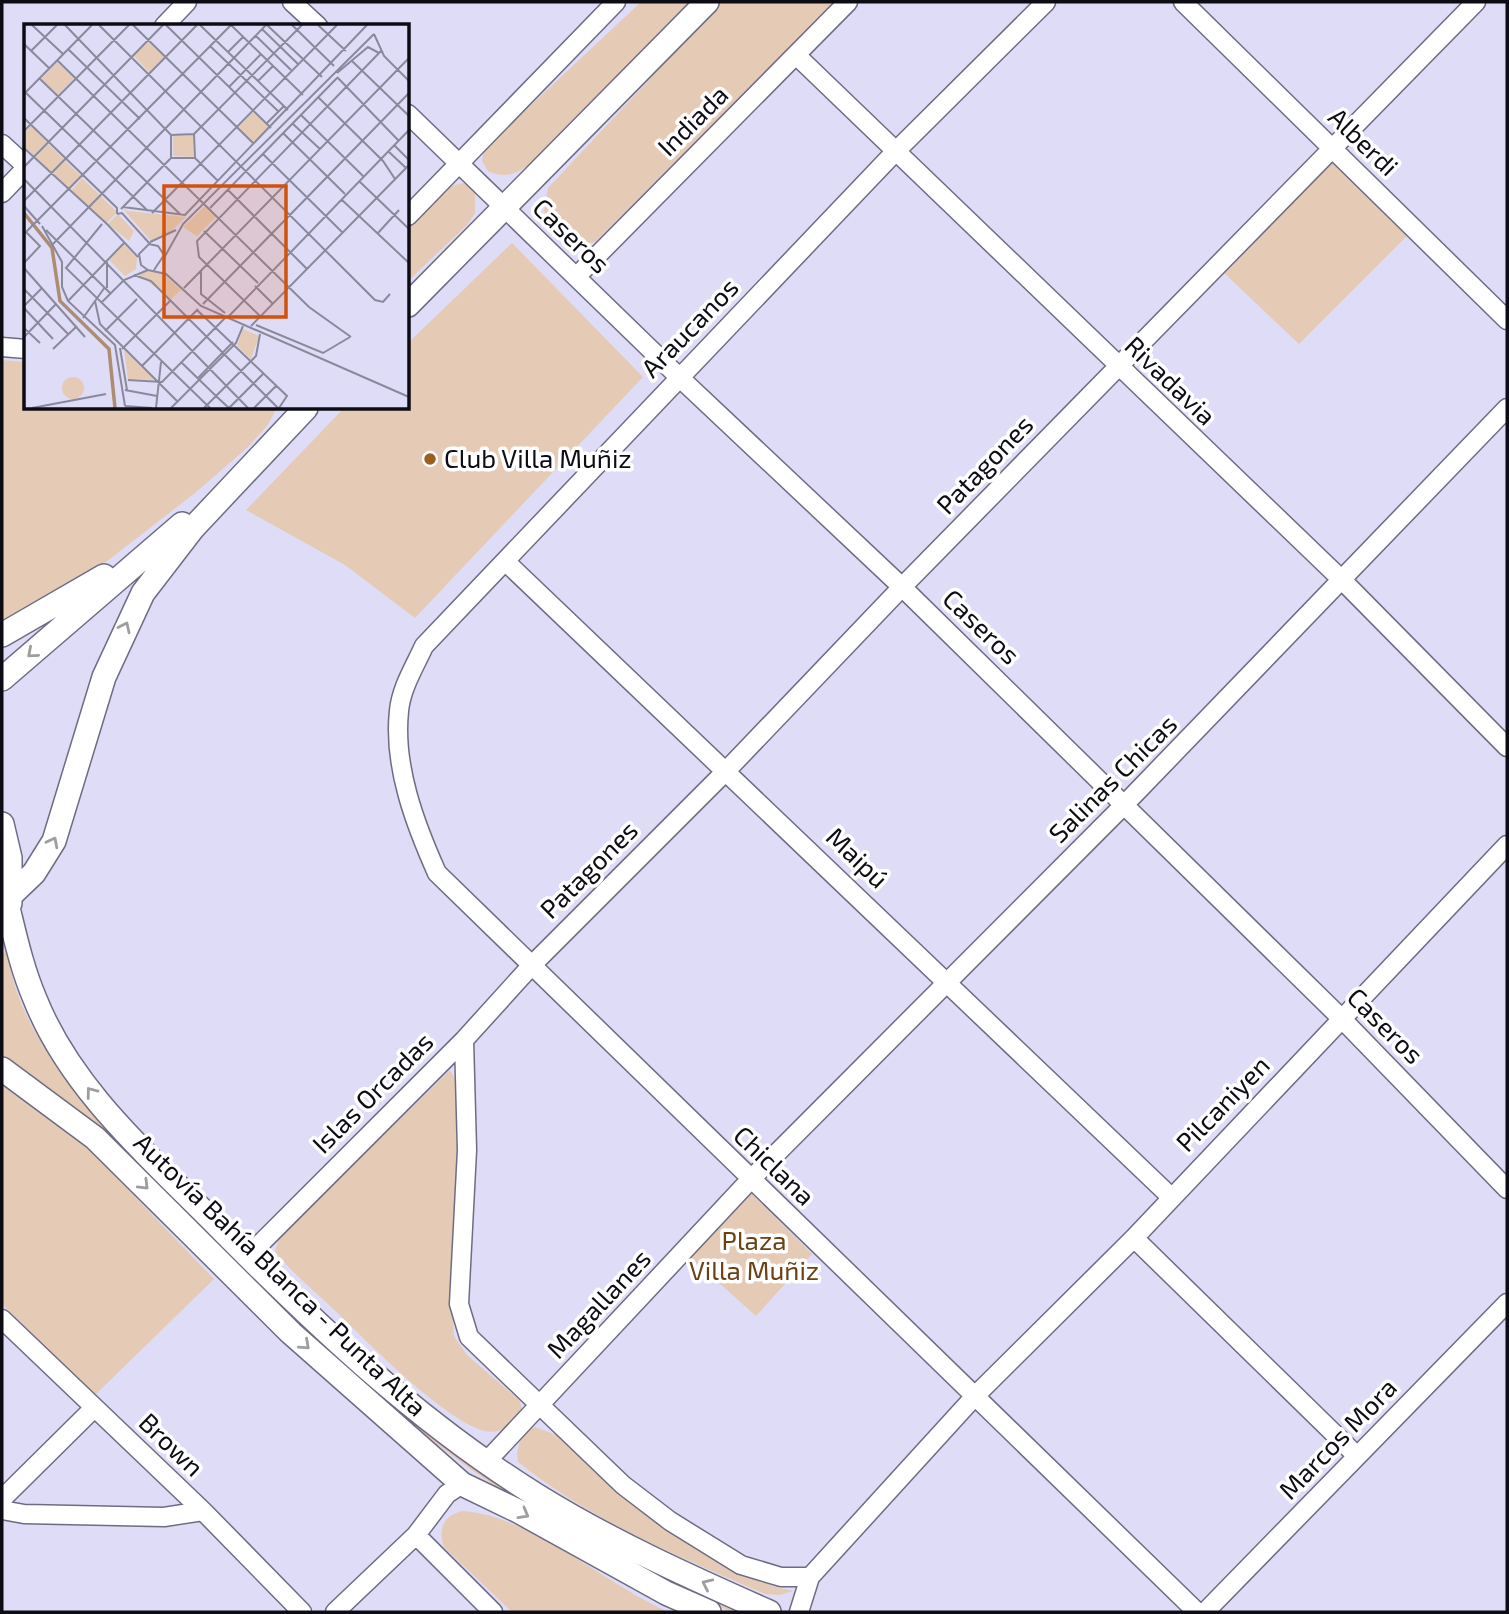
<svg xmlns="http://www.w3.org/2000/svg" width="1509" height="1614" font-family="'Exo 2',sans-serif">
  <rect width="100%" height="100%" fill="#dedcf6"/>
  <path fill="#e5cbb5" d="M641 2H690L530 164C516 174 505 179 488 171L482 161 484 149Z
    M722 2H835L595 242C570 248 554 233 544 211L548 188Z
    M1334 157 1412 231 1299 344 1222 271Z
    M462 183 475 187V213L467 225 408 281V227L446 188Z
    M512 243 643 377 415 618 345 565 246 510 344 408H408V343Z
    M2 360 26 362V408H277L267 426 248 447 195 493 84 579 2 629Z
    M7 948C14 1005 40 1045 75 1089L376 1387 751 1612H731L670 1584 507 1494 470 1469 396 1413 2 1060V956Z
    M450 1070 458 1084V1188L451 1283 454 1336 467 1355 520 1401 522 1413C511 1425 499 1436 481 1430 437 1414 364 1338 328 1304 310 1287 290 1271 275 1251L280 1236Z
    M2 1085 90 1150 214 1279 94 1396 2 1304Z
    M751 1193 812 1254 756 1316 690 1257Z
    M535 1427 559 1436 606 1480 731 1567 772 1586 793 1591 780 1595 765 1594C678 1556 592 1521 518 1462L517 1453 522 1434Z
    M462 1511C531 1515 605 1585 669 1612H512L444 1547C438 1529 443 1516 462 1511Z"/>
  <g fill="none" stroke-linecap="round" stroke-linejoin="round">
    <defs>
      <path id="minor" d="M292 2 318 26
        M1046 2 894 153 424 646C415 666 401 688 399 711 393 766 415 824 437 873L1197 1612
        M1183 2 1507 320
        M164 26 187 2
        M796 55 1343 581 1507 747
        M408 114 679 377 902 587 1341 1018 1507 1189
        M2 144 26 166
        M2 193 26 168
        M408 216 616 2
        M576 277 848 2
        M2 347 26 349
        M505 561 1171 1197
        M464 1040 467 1150 459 1304 469 1337 623 1485 670 1521 741 1565 781 1577H810
        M1134 1238 1357 1456
        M248 1256 464 1040 532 965 727 770 902 587 1476 2
        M2 1319 203 1511 302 1612
        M486 1462 750 1180 1124 805 1507 408
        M2 1499 94 1408
        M2 1510 24 1514 164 1517 203 1511
        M416 1535 493 1612
        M335 1612 416 1535 447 1494 462 1484
        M799 1612 810 1577 975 1396 1134 1238 1507 845
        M1205 1612 1507 1303"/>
      <path id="major" d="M408 305 707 2
        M2 635 104 576
        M2 679 182 524
        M2 824 10 858V903
        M11 895 34 873 54 841 104 677 143 593 193 528 306 408
        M9 912C16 941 23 971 35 999 71 1090 151 1158 218 1226 316 1325 417 1421 536 1495 610 1541 690 1577 769 1612
        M2 1069 95 1138 291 1333 462 1484 518 1511 666 1593 709 1612"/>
    </defs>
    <use href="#minor" stroke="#6e6c83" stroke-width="21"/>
    <use href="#major" stroke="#6e6c83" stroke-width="26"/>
    <use href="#minor" stroke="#fff" stroke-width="18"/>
    <use href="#major" stroke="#fff" stroke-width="23"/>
  </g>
  <defs><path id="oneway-chevron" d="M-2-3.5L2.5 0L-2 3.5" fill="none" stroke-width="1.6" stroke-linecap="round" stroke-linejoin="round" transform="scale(1.75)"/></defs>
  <g stroke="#9e9ea1">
    <use href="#oneway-chevron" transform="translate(125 627) rotate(-65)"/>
    <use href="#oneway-chevron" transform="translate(32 653) rotate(139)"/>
    <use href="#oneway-chevron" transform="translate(53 842) rotate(-63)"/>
    <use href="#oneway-chevron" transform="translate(91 1092) rotate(-127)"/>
    <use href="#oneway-chevron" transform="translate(144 1185) rotate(45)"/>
    <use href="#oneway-chevron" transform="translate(305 1345) rotate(42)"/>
    <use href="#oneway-chevron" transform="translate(524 1514) rotate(29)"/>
    <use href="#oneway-chevron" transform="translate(707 1584) rotate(-155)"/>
  </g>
  <circle fill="#9b5e21" stroke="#fff" stroke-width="2.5" cx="430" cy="459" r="7"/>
  <g text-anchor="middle" stroke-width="7" stroke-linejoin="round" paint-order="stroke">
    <g font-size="26" fill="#0d0c14" stroke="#fff">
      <text transform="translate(693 121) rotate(-45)" y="9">Indiada</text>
      <text transform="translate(1363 142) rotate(44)" y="9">Alberdi</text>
      <text transform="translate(571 236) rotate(44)" y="9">Caseros</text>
      <text transform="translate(690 328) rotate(-46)" y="9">Araucanos</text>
      <text transform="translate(1170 381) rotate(44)" y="9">Rivadavia</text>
      <text transform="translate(985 465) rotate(-46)" y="9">Patagones</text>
      <text transform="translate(981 627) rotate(44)" y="9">Caseros</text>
      <text transform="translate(1113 779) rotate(-45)" y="9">Salinas Chicas</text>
      <text transform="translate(857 858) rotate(44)" y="9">Maipú</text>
      <text transform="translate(589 870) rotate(-45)" y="9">Patagones</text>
      <text transform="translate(1385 1026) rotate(45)" y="9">Caseros</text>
      <text transform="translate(373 1093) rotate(-45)" y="9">Islas Orcadas</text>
      <text transform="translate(1223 1104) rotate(-46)" y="9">Pilcaniyen</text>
      <text transform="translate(774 1166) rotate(44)" y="9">Chiclana</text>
      <text transform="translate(280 1275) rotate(44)" y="9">Autovía Bahía Blanca - Punta Alta</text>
      <text transform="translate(599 1304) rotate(-47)" y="9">Magallanes</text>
      <text transform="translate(1338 1439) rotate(-46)" y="9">Marcos Mora</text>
      <text transform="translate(171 1445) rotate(44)" y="9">Brown</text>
    </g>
    <g font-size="26" fill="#0d0c14" stroke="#fff" text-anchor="start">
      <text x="444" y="468">Club Villa Muñiz</text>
    </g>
    <g font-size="26" fill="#6d4012" stroke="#fff">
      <text x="754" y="1250">Plaza<tspan x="754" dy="30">Villa Muñiz</tspan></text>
    </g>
  </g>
  <g transform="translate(24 24)">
    <rect width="385" height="385" fill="#dedcf6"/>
    <path d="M124 18 140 33 125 48 110 32ZM33 38 50 54 34 71 17 55ZM229 88 245 103 229 119 213 104ZM7 102 23 118 10 131 0 123V109ZM149 111H169V133L149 132ZM24 120 40 135 28 148 11 134ZM41 137 57 152 46 165 29 149ZM58 154 93 188 82 200 47 167ZM181 182 192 193 173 212 159 203ZM99 185 104 187 162 193 142 212 127 217ZM94 190 110 207 105 217 84 200ZM100 220 113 234 112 245 101 252 85 236ZM122 247 138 249 157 266 147 275 114 250ZM219 305 235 312 227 335 213 322ZM100 326 131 356 104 355ZM38 364a11 11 0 1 1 22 0a11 11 0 1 1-22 0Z" fill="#e5cbb5"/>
    <path fill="none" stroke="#ad8c71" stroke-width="3.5" d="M0 189 28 224 36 277 85 325 91 384"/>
    <path fill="none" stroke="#8a899c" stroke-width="2" d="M8 1 39 30M41 1 147 111 170 110M75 1 351 276 359 278 366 270M109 1 230 120M142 1 247 104M176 1 264 86M207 1 279 71M243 1 298 53M268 1 310 42M294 1 322 27M238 5 274 40M350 10 360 32 385 57M232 12 267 46M0 20 25 44M186 22 254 87M44 25 116 95M7 27 33 1M204 28 219 13M33 36 285 283 327 313M328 37 385 92M313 49 344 23 355 29M313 53 374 116M15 54 157 191M234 57 249 42M205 63 237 30M1 68 124 187M0 70 68 1M294 73 359 137 371 155M277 91 339 152M0 94 93 184V190M243 99 260 82M269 100 296 125M0 107 105 1M259 109 321 170M170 110 278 1M170 110 171 134 194 157M147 111V134M370 121 385 136M0 124 83 200M364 127 382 144M239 130 319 209M147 134H171M0 143 139 1M0 155 224 384M335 157 385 205M204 166 283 245M317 175 385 239M0 177 173 1M0 182 16 200M99 183 161 191 343 1M186 184 313 54M97 185 147 134M128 189 313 1M93 190 98 189 126 220M78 200 42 244 186 384M83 200 114 233M18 202 38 238V263L44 277 91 321 101 382M22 206 86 269M180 207 234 259M354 209 375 186M0 210 207 1M126 218 152 206M29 220 242 1M140 234 159 200 350 10M83 238V264M0 239 16 222 2 208M0 244 61 313M130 246 140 231 134 222 125 220 115 230 117 241 124 246 142 250 177 282 385 373M177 247V270L201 289M110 251 127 257 254 384M231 262 249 280M160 264 385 34M0 265 45 311M44 277 100 219M71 277 76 300 154 378M77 279 100 256 124 246M179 280 385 69M0 282 18 264M0 284 29 315M173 286 263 372 255 384M204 293 385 106M237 293 175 233 173 217 357 27M59 294 81 263M232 301 299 329 326 313M227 302 385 141M0 304 16 319M81 307 113 275M0 313 32 280M96 324 103 366M29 325 53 302M98 325 147 276M157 338 192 372 205 384 239 350M118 342 174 285M174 354 209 318M104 356 138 358 201 294M101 366 133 372M101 382 128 384M8 384 82 370M132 384 137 338M147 384 212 319 219 302M180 384 232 332 236 310M230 384 252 362"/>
    <path fill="#d2510d" fill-opacity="0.15" stroke="#d2510d" stroke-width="3.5" d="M140 162H262V293H140Z"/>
    <rect width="385" height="385" fill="none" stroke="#0d0c14" stroke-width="3.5"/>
  </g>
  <rect width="1509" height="1614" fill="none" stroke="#0d0c14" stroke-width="7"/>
</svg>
